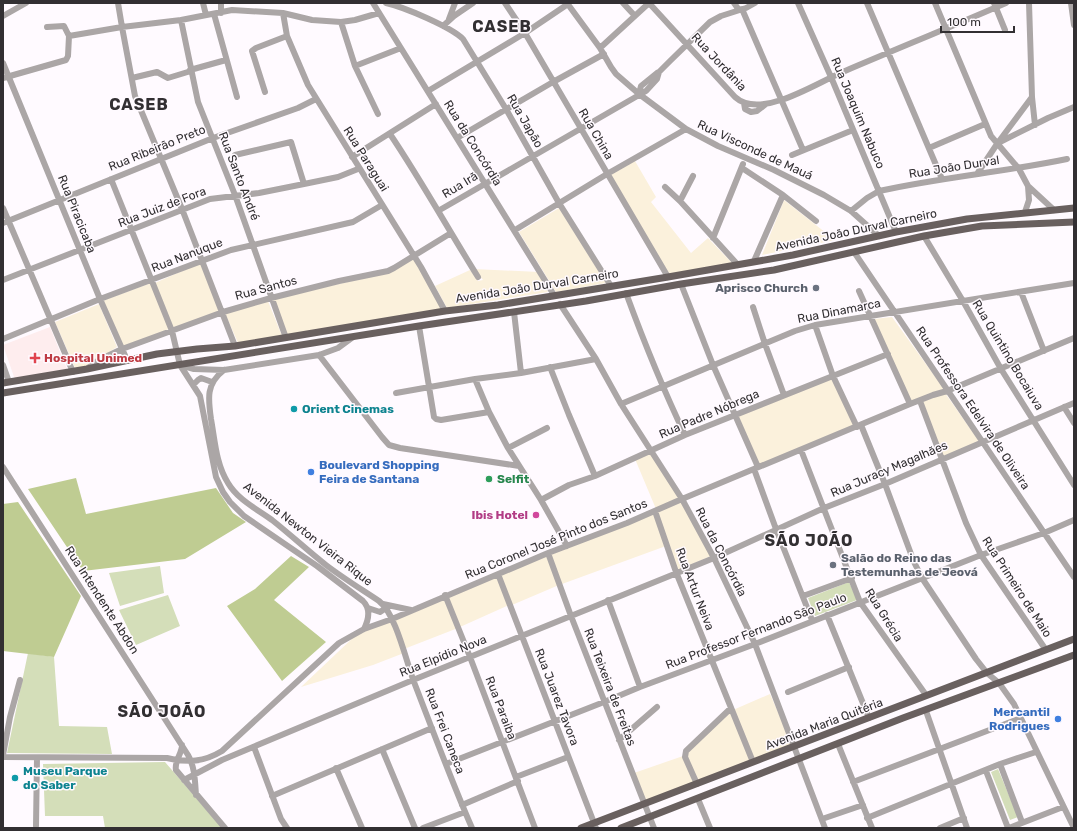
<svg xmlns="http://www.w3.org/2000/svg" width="1077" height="831" font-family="Rubik,sans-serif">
  <rect width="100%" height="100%" fill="#fffaff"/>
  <path fill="#fbf1dc" d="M635 161 656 197 651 202 691 253 708 238 732 263 671 275 665 269 609 175Z
    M784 200 835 240 762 255Z
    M559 208 606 283 556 292 519 232Z
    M413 258 443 310 286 336 272 299 392 272Z
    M200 263 220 311 173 328 155 283Z
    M474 269 539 272 548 292 447 308 435 286 470 270 478 281 483 280Z
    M151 283 169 329 122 347 102 301Z
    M268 301 282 336 238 343 225 313Z
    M99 304 117 347 87 366 75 368 55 322Z
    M892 317 944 389 910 402 874 319Z
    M833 378 855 426 759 466 738 415Z
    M945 393 979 441 942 457 922 402Z
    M650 452 680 499 656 509 635 459Z
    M681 501 711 556 676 571 657 512Z
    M655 513 666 546 562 584 550 554Z
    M548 555 559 585 512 605 499 575Z
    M497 576 509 605 460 627 447 597Z
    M444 598 458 628 404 649 394 620Z
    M391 621 404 653 373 665 301 687 357 634Z
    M770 694 792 744 754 761 733 710Z
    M730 712 751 761 697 782 686 753Z
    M683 756 694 783 646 802 634 773Z"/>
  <path fill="#feedee" d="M50 327 67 369 16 378 14 377 3 345Z"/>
  <path fill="#d4deb9" d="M160 566 164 593 120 606 109 573Z
    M849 582 857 600 815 616 808 598Z
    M168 595 180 626 136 645 119 610Z
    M28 653 54 657 59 726 107 727 112 754 7 753Z
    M165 762 222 828H105L103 816H45L43 764Z
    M998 769 1018 817 1010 820 991 772Z"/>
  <path fill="#bfcc92" d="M76 478 86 514 216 488 233 513 246 522 185 559 83 571 28 489Z
    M18 502 81 596 54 657 3 651V504Z
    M291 556 309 567 274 600 326 642 282 681 227 606 255 589Z"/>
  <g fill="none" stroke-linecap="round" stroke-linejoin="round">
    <path stroke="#aba6a6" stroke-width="6" d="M118 3 122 27 135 96 182 209 235 346
      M203 3 206 15
      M373 3 554 295
      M386 3C404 7 451 27 463 39L506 109 559 203 611 286
      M505 3 525 33 668 277
      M567 3 600 48 611 67 616 74 639 94 686 129 718 146 774 170 824 195 851 211 879 236
      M623 3 635 16
      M649 3 735 97C747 108 766 105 781 100 803 93 824 80 845 71 899 48 953 26 1006 3
      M734 3 739 10
      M798 3 831 77 896 232
      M867 3 942 179
      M935 3 991 136 1019 169 1028 186 1029 200 1025 212
      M994 3 1005 30
      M1071 3 1074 25
      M742 9 803 150
      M221 13V3
      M283 13 287 36 308 85 421 267 445 311
      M214 14 237 97
      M3 16 26 3
      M449 19 455 3
      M181 20 198 102 235 195 286 338
      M341 22 355 66 378 114
      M443 26 454 16 473 3
      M47 27 64 26 69 36
      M600 48 649 3
      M3 63 100 299 127 360
      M355 66 401 48
      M190 70 226 60
      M3 78 66 60 68 56 69 36 122 27 181 20 232 10 283 13 312 20 341 22 355 20 379 13
      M132 78 157 72 168 78 191 71
      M428 91 525 33 568 4
      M265 92 252 51 256 48 287 36
      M639 94 641 86 657 73 659 72
      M1032 97 1035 125
      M744 103 745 109 751 112 757 111 766 104
      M390 134C421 180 448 229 478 277
      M457 138 553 82 604 54
      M998 143 1048 118 1074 107
      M929 148 985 124
      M235 155 291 142 304 184
      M792 155 853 130
      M352 157 436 104
      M742 168 783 195 816 221
      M977 174 997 144 1032 97 1029 3
      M111 179 172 331 180 365 200 396 216 477 223 492 230 502 244 516 317 566 363 601C371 609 369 619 364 629
      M1028 186 1054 210
      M665 187 680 201 738 265
      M680 201 693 176
      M3 208 73 372
      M438 211 646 91 657 79 659 72 670 61 710 22 721 16 746 8 755 3
      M851 211 867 198 879 191C942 177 1005 172 1067 159
      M3 223 213 138 298 108 316 99
      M515 230 607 174 686 129
      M924 236 963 301 1001 369 1074 485
      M713 238 743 164
      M854 252 1074 577
      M754 261 783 195
      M3 280 210 199 259 193 304 184 338 177 358 169
      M681 284 713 365 758 467
      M859 291 910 404
      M1021 292 1044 351
      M626 293C644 342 663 389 685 435
      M560 304 596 359 621 404 682 499 714 558 755 644 825 828
      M753 307 765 344 784 395
      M514 312 521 373
      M815 325 833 376 857 427
      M419 326 434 417 436 419 441 420 489 412
      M3 339 100 299 231 250 353 222 382 205
      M319 355 382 437 389 445 400 448 519 466
      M3 365 9 382
      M180 365 194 369 224 370 319 355 338 348 353 337
      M550 367 569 415 595 476
      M88 368 99 360 122 349 223 312 271 298 339 281 388 271 394 268 451 233
      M224 370C206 384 208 398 211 419 215 441 216 464 228 483 238 500 257 509 272 520 291 535 308 551 326 565 343 578 361 589 379 601 396 614 406 661 414 682 433 731 451 780 472 828
      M475 379 489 412 508 448 541 500 567 546
      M193 385 198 380 201 378 212 382
      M396 393 475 379 521 373 596 359
      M920 401 966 523 981 555 1046 650
      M621 404 795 331 815 325 1074 283
      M1064 407 1074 423
      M861 425 885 484 914 562 922 578 976 659 987 673 999 683 1014 704 1074 828
      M508 448 547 428
      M801 450 860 602 926 695
      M3 467 188 755C195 767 195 782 196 795
      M754 469 776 529 812 620
      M541 500 569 485 595 476 685 435 888 354
      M655 511 676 572 753 762
      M548 553 571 616 654 828
      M498 574 596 828
      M445 595 470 657 535 828
      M803 596 852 578
      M608 600 640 687
      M383 604 411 610
      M368 608 380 612 386 608
      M827 615 869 718
      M788 692 849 667
      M926 711 967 828
      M619 740 657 707
      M838 744 872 828
      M182 745C182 754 174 761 176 770L225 828
      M254 747 281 819 287 828
      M382 749 415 828
      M3 755 10 717 20 680
      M3 757 167 758C188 763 204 762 222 751L339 643 364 629 392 619 548 553 627 523 682 499 910 404 933 395 947 391 1074 338
      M446 764 604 702 640 687 755 644 981 555 1044 533 1074 520
      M1000 764 1022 822
      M336 768 362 828
      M986 771 1008 828
      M516 777 568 757
      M184 780 222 760 413 680 714 558 824 508 885 484 1074 403
      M853 782 1021 718
      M697 784 685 757 686 751 730 709
      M272 796 432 728
      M698 799 710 828
      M462 805 518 781
      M867 818 1000 764 1036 752
      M822 819 863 805
      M36 826 37 758
      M423 828 465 812
      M940 828 964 818
      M1009 828 1063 807"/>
    <path stroke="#69605f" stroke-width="7" d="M3 383 87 369 157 354 197 349 235 346 445 311 498 305 668 277 793 255 896 232 967 219 1074 208
      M3 393 419 326 586 301 681 284 774 270 924 236 982 226 1074 222
      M581 828 1074 639
      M621 828 903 718 1074 655"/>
  </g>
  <g fill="#6b7280" stroke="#fffaff" stroke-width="1.5">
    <circle cx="816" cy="288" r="4"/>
    <circle cx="833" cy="565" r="4"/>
  </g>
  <path fill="#e0444e" stroke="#fffaff" stroke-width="1.5" d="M33 352h4v4h4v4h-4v4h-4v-4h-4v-4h4z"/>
  <g fill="#0f9aa8" stroke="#fffaff" stroke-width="1.5">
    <circle cx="294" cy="409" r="4"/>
    <circle cx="15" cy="778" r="4"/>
  </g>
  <g fill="#3f7fe0" stroke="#fffaff" stroke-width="1.5">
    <circle cx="311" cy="472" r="4"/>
    <circle cx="1058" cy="719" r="4"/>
  </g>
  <circle fill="#2e9e5b" stroke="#fffaff" stroke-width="1.5" cx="489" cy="479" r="4"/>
  <circle fill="#d1479c" stroke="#fffaff" stroke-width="1.5" cx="536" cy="515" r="4"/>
  <g text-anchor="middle" stroke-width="3" stroke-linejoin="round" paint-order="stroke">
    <g font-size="12" fill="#322f32" stroke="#fffaff">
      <text transform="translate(719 62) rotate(47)" y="4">Rua Jordânia</text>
      <text transform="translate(858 113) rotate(67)" y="4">Rua Joaquim Nabuco</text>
      <text transform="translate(525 121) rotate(60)" y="4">Rua Japão</text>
      <text transform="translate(596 134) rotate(60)" y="4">Rua China</text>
      <text transform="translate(473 143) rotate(58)" y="4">Rua da Concórdia</text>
      <text transform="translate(157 148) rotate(-22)" y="4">Rua Ribeirão Preto</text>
      <text transform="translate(755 150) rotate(25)" y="4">Rua Visconde de Mauá</text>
      <text transform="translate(366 159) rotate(58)" y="4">Rua Paraguai</text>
      <text transform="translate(954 167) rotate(-9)" y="4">Rua João Durval</text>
      <text transform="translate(239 176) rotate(69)" y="4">Rua Santo André</text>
      <text transform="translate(460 185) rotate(-31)" y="4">Rua Irã</text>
      <text transform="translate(162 207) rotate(-21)" y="4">Rua Juiz de Fora</text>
      <text transform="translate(77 214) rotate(68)" y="4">Rua Piracicaba</text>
      <text transform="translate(856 230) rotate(-12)" y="4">Avenida João Durval Carneiro</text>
      <text transform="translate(187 255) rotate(-21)" y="4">Rua Nanuque</text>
      <text transform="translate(537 286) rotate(-9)" y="4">Avenida João Durval Carneiro</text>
      <text transform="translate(266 288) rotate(-15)" y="4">Rua Santos</text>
      <text transform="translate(839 311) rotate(-11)" y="4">Rua Dinamarca</text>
      <text transform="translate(1008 355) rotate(59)" y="4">Rua Quintino Bocaiuva</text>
      <text transform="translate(973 408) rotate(56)" y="4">Rua Professora Edelvira de Oliveira</text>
      <text transform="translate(709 414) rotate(-23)" y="4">Rua Padre Nóbrega</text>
      <text transform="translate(889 469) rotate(-23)" y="4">Rua Juracy Magalhães</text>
      <text transform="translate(308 534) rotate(38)" y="4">Avenida Newton Vieira Rique</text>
      <text transform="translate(556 539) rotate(-22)" y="4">Rua Coronel José Pinto dos Santos</text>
      <text transform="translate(721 552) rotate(63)" y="4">Rua da Concórdia</text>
      <text transform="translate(1017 587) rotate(57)" y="4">Rua Primeiro de Maio</text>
      <text transform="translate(695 589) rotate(69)" y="4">Rua Artur Neiva</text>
      <text transform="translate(102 600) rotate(57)" y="4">Rua Intendente Abdon</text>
      <text transform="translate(884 615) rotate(58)" y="4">Rua Grécia</text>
      <text transform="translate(756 631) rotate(-21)" y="4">Rua Professor Fernando São Paulo</text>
      <text transform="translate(443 656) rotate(-22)" y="4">Rua Elpídio Nova</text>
      <text transform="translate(610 687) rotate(69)" y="4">Rua Teixeira de Freitas</text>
      <text transform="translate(557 697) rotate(69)" y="4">Rua Juarez Tavora</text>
      <text transform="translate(501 708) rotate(69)" y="4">Rua Paraiba</text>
      <text transform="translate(824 724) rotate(-21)" y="4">Avenida Maria Quitéria</text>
      <text transform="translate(445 731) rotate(69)" y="4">Rua Frei Caneca</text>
    </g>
    <g font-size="12" font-weight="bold" fill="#5b616d" stroke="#fffaff" text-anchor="end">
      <text x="808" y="292">Aprisco Church</text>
      <text x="841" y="562" text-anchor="start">Salão do Reino das<tspan x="841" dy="14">Testemunhas de Jeová</tspan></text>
    </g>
    <g font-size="12" font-weight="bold" fill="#be3a42" stroke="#fffaff" text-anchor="start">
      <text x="44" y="362">Hospital Unimed</text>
    </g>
    <g font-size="12" font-weight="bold" fill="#0d838f" stroke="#fffaff" text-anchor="start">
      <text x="302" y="413">Orient Cinemas</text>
      <text x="23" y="775">Museu Parque<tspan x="23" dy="14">do Saber</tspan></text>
    </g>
    <g font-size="12" font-weight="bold" fill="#366cbe" stroke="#fffaff" text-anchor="start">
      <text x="319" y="469">Boulevard Shopping<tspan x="319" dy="14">Feira de Santana</tspan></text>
      <text x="1050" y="716" text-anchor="end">Mercantil<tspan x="1050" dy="14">Rodrigues</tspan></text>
    </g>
    <g font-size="12" font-weight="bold" fill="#27864d" stroke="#fffaff" text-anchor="start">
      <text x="497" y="483">Selfit</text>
    </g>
    <g font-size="12" font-weight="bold" fill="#b23c85" stroke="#fffaff" text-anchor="end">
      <text x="528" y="519">Ibis Hotel</text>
    </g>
    <g font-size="16" font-weight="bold" letter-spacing="1" fill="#322f32" stroke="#fffaff">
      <text x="502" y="32">CASEB</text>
      <text x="139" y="110">CASEB</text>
      <text x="809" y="546">SÃO JOÃO</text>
      <text x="162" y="717">SÃO JOÃO</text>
    </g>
  </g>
  <rect width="1077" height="831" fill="none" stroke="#322f32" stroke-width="8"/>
  <path d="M941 26v6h73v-6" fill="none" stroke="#322f32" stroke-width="2"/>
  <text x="947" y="26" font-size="12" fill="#322f32" stroke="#fffaff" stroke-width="3" paint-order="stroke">100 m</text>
</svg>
